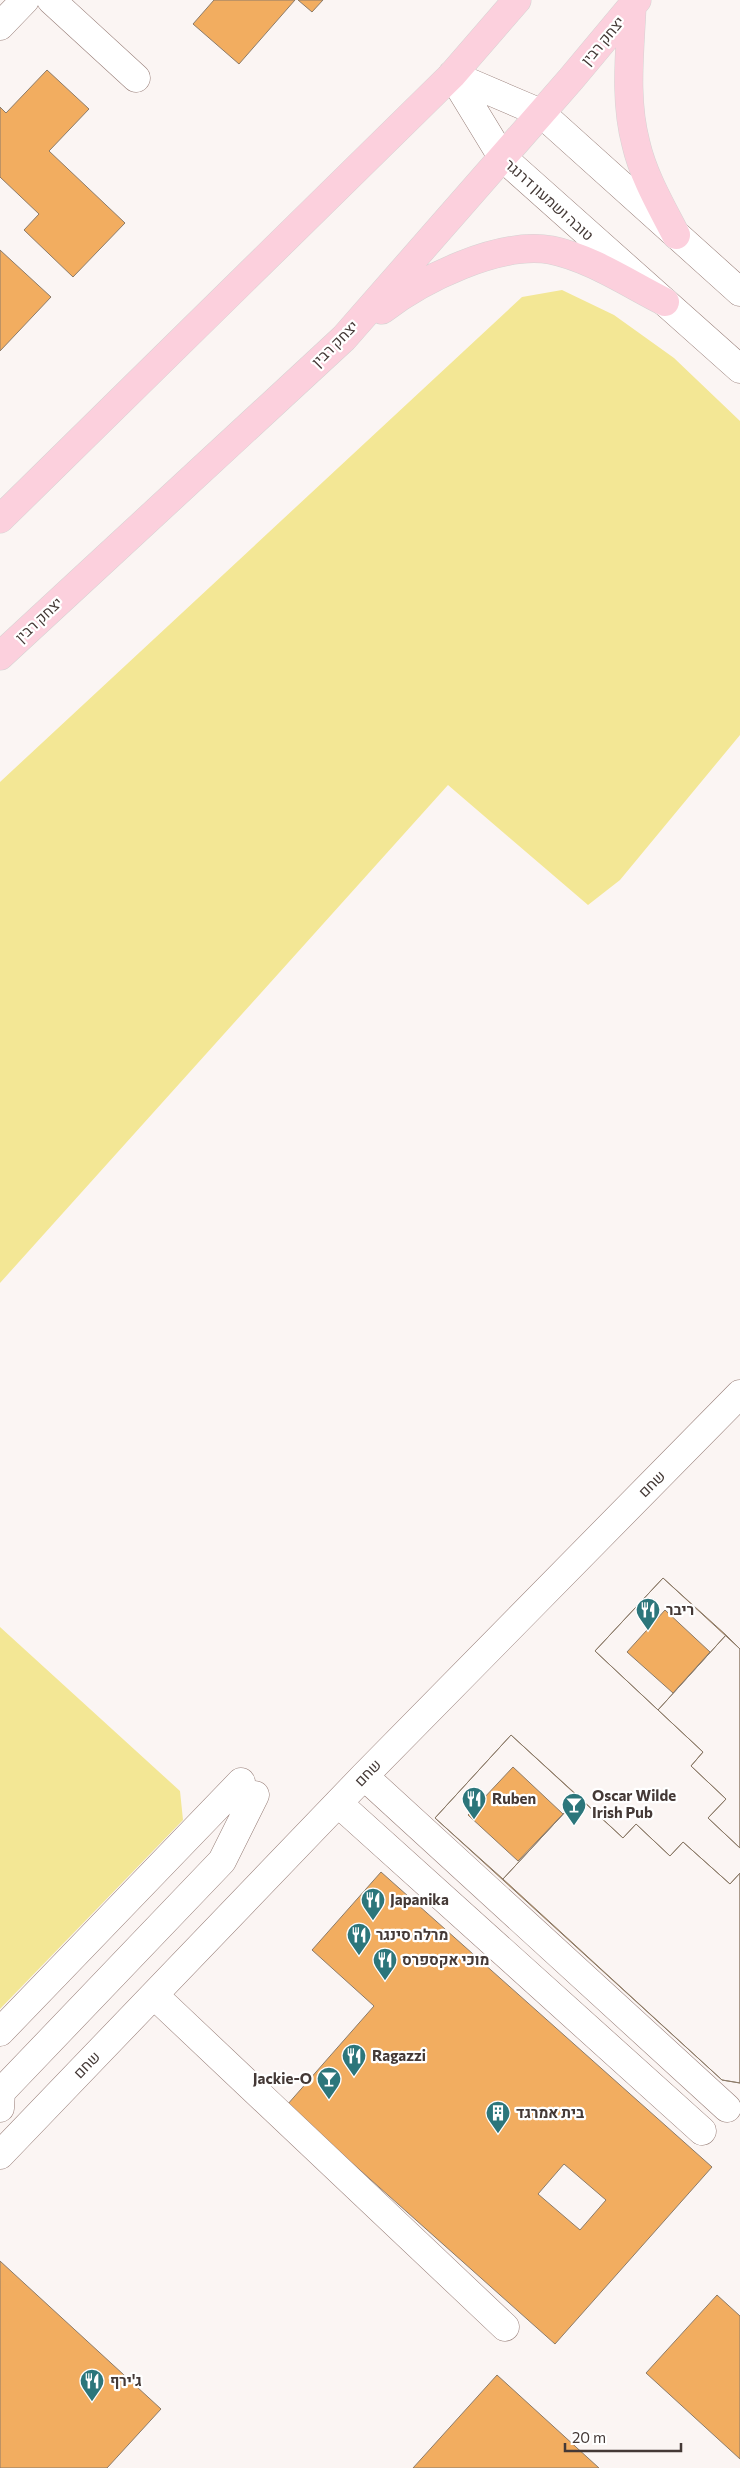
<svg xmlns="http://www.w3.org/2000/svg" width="740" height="2468" font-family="Commissioner,Heebo,sans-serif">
  <rect width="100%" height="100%" fill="#fbf5f3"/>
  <path fill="#f3e795" d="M562 290 614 315 674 358 740 421V735L620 880 588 905 448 785 0 1283V782L522 297Z
    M0 1627 180 1791 183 1820 0 2009Z"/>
  <path fill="#f2ad60" stroke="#8c7b69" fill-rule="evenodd" d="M214 0H295L239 64 193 24Z
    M298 0H323L312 12Z
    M47 70 89 109 49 151 125 223 73 277 24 230 39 214 0 177V107L6 113Z
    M0 250 51 297 0 351Z
    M663 1578 740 1649V1848L708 1818 726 1799 691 1766 703 1752 595 1651Z
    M663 1578 726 1635 658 1710 595 1651Z
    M665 1610 710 1652 673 1693 627 1652Z
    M726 1635 740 1649V1848L708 1818 726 1799 691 1766 703 1752 658 1710Z
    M511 1735 623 1838 636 1824 670 1856 683 1842 730 1884 740 1873V2083L722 2080 435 1818Z
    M511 1735 579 1797 503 1879 435 1818Z
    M513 1767 563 1814 518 1861 468 1815Z
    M579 1797 623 1838 636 1824 670 1856 683 1842 730 1884 740 1873V2083L722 2080 503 1879Z
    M381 1872 712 2167 555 2344 287 2105 374 2006 312 1950ZM564 2164 606 2200 580 2230 538 2194Z
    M0 2261 161 2409 107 2468H0Z
    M717 2295 740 2316V2459L646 2373Z
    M497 2375 599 2468H413Z"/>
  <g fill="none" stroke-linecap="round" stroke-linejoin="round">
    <defs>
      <path id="minor" d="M51 0 136 78
        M0 26 25 0
        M452 75 502 157 740 369
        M452 75 541 113 740 292
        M364 1776 727 2108
        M338 1803 702 2131
        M154 1995 505 2327
        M0 2032 241 1782
        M0 2108 1 2092 222 1861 255 1795
        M0 2155 364 1776 740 1394"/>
      <path id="major" d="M632 6C630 52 624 99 636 144 643 175 661 206 676 235
        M382 310C422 279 499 241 551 250 591 258 629 284 665 302
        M0 519 452 75 517 0
        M0 656 344 338 571 79 637 0"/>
    </defs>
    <use href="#minor" stroke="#967c76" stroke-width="29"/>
    <use href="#major" stroke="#d6d3d3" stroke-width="29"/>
    <use href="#minor" stroke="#fff" stroke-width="28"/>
    <use href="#major" stroke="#fcd0dd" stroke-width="28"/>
  </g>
  <defs>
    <symbol id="restaurant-pin" viewBox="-11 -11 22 30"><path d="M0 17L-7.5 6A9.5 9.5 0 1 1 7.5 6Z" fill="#2c767b" stroke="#fff"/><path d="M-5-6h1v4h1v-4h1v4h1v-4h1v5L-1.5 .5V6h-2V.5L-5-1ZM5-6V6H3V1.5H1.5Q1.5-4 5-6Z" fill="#fff"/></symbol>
    <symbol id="bar-pin" viewBox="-11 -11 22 30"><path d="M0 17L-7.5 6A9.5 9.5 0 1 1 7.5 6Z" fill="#2c767b" stroke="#fff"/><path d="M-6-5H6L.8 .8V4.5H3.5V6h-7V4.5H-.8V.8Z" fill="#fff"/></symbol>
    <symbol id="building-pin" viewBox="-11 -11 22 30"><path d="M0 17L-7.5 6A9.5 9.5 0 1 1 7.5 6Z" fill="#2c767b" stroke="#fff"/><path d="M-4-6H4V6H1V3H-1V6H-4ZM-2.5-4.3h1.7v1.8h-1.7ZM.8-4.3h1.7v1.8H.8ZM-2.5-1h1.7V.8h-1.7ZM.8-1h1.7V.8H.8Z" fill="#fff"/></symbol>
  </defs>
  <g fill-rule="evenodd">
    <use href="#restaurant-pin" x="634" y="1596" width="28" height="38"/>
    <use href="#restaurant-pin" x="460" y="1785" width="28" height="38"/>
    <use href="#bar-pin" x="560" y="1791" width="28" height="38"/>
    <use href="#restaurant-pin" x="359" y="1886" width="28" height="38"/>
    <use href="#restaurant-pin" x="345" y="1921" width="28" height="38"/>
    <use href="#restaurant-pin" x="371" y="1946" width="28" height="38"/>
    <use href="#restaurant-pin" x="340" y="2042" width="28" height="38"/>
    <use href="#bar-pin" x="315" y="2065" width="28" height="38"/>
    <use href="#building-pin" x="484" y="2099" width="28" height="38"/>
    <use href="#restaurant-pin" x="78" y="2367" width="28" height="38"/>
  </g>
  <g text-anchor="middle" stroke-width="4.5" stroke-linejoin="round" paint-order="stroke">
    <g font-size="15" fill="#443936" stroke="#fff">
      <text transform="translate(603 41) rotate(-50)" y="5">יצחק רבין</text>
      <text transform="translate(549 200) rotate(42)" y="5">טובה ושמעון דרנגר</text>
      <text transform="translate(335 344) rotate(-45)" y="5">יצחק רבין</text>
      <text transform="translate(39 620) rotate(-43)" y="5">יצחק רבין</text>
      <text transform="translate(652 1484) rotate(-45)" y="5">שחם</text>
      <text transform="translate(368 1773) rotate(-46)" y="5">שחם</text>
      <text transform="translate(87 2065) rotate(-46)" y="5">שחם</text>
    </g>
    <g font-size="15" font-weight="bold" fill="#443936" stroke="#fff" text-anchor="start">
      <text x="666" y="1615">ריבר</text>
      <text x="592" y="1801">Oscar Wilde<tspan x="592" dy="17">Irish Pub</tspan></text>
      <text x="492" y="1804">Ruben</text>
      <text x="390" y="1905">Japanika</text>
      <text x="376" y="1940">מרלה סינגר</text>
      <text x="402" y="1965">מוכי אקספרס</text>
      <text x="372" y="2061">Ragazzi</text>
      <text x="312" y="2084" text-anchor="end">Jackie-O</text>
      <text x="516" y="2118">בית אמרגד</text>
      <text x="110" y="2386">ג'ירף</text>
    </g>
  </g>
  <path d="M565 2443v8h116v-8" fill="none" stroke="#443936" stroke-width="2.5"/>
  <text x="572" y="2443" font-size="15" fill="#443936" stroke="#ffffff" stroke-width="4" paint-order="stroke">20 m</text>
</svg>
